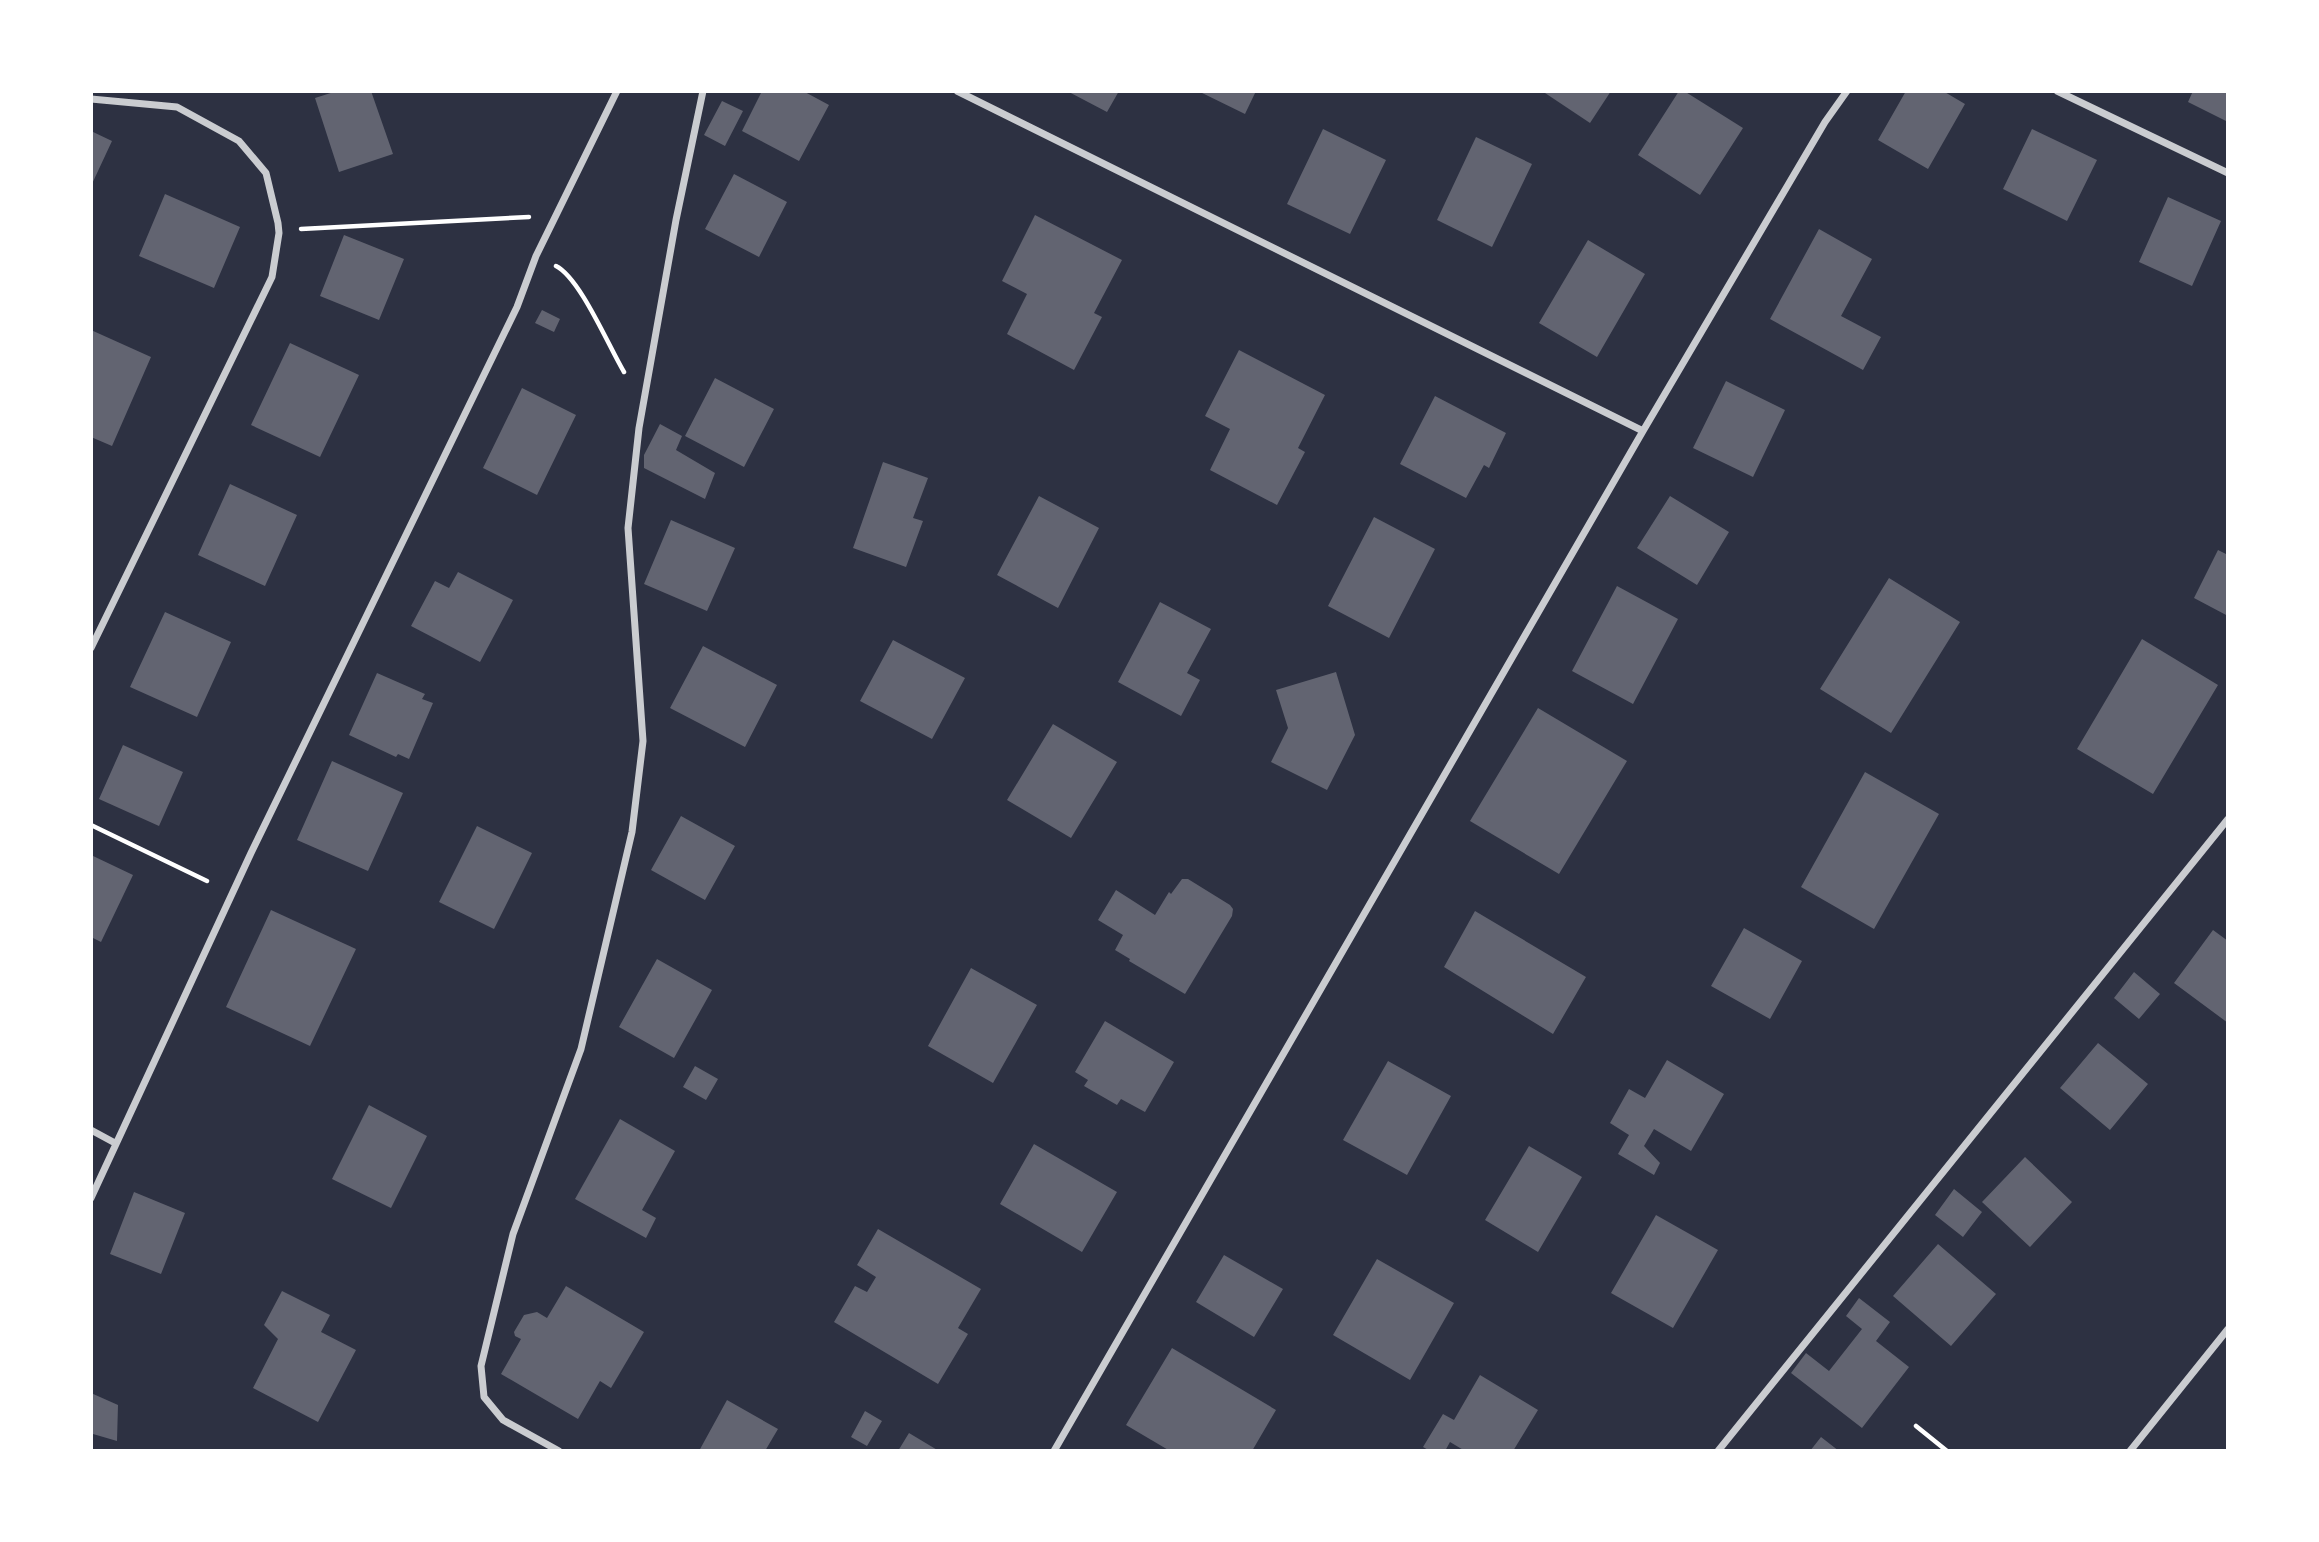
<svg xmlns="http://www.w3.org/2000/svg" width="2319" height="1542" font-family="Quicksand,sans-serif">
  <rect width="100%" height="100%" fill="#2d3142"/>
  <path fill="#626471" d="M337 91H371L393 154 339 172 315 98Z
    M762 91H803L829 105 799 161 742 131Z
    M1067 91H1119L1107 112Z
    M1198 91H1256L1245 114Z
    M1542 91H1611L1590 123Z
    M1679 91H1684L1743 128 1700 195 1638 155Z
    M1906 91H1943L1965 104 1928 169 1878 140Z
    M2193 91H2228V122L2188 102Z
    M722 101 743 111 725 146 704 135Z
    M1323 129 1386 160 1350 234 1287 204Z
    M2032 129 2097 160 2067 221 2003 189Z
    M91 131 112 141 91 186Z
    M1476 137 1532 164 1492 247 1437 220Z
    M734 174 787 202 759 257 705 229Z
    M165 194 240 227 214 288 139 256Z
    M2168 197 2221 221 2192 286 2139 262Z
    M1035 215 1122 260 1094 313 1102 317 1074 370 1007 334 1027 294 1002 281Z
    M1819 229 1872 259 1841 316 1881 337 1863 370 1770 319Z
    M344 235 404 259 379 320 320 296Z
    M1588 240 1645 274 1597 357 1539 323Z
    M542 310 560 319 554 332 535 323Z
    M91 330 151 357 112 446 91 437Z
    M290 343 359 375 320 457 251 425Z
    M1239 350 1325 395 1298 448 1305 452 1277 505 1210 470 1230 429 1205 416Z
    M715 378 774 409 744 467 685 436Z
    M1726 381 1785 410 1753 477 1693 448Z
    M522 388 576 415 537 495 483 468Z
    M1435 396 1506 433 1489 468 1484 465 1466 498 1400 464Z
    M660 424 682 436 676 450 715 473 705 499 644 468V455Z
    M883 462 928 478 913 518 923 521 906 567 853 548Z
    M230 484 297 515 265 586 198 555Z
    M1039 496 1099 528 1058 608 997 575Z
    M1670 496 1729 532 1697 585 1637 548Z
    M1374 517 1435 549 1389 638 1328 606Z
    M671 520 735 548 707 611 644 584Z
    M2218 550 2228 555V616L2194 598Z
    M458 572 513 600 480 662 411 626 435 581 449 588Z
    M1889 578 1960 622 1891 733 1820 689Z
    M1617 586 1678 619 1633 704 1572 671Z
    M1160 602 1211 629 1187 673 1200 680 1181 716 1118 682Z
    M165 612 231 642 197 717 130 687Z
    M2142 639 2218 685 2153 794 2077 749Z
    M893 640 965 678 932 739 860 701Z
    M703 646 777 685 745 747 670 708Z
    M1336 672 1355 735 1327 790 1271 762 1288 728 1276 690Z
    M377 673 425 694 422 699 433 703 409 759 398 754 396 757 349 735Z
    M1538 708 1627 761 1559 874 1470 821Z
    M1053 724 1117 762 1071 838 1007 800Z
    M123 745 183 772 159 826 99 799Z
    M332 761 403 793 368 871 297 840Z
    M1865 772 1939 814 1874 929 1801 887Z
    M681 816 735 846 705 900 651 870Z
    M477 826 532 853 494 929 439 902Z
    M91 855 133 875 101 942 91 937Z
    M1182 879H1188L1230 905 1233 909 1232 916 1185 994 1129 961 1130 959 1115 950 1123 935 1098 920 1116 890 1155 915 1169 892 1171 894Z
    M271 910 356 949 310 1046 226 1007Z
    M1475 911 1586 977 1553 1034 1444 967Z
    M1744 928 1802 961 1770 1019 1711 986Z
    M2213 930 2228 941V1023L2174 983Z
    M657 959 712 990 674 1058 619 1027Z
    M971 968 1037 1005 993 1083 928 1046Z
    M2134 972 2160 994 2139 1019 2114 998Z
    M1105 1021 1174 1062 1145 1112 1121 1099 1117 1105 1084 1086 1088 1080 1075 1072Z
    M2098 1043 2148 1084 2110 1130 2060 1088Z
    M1667 1060 1724 1094 1691 1151 1654 1129 1644 1146 1660 1163 1654 1175 1618 1154 1629 1135 1610 1123 1629 1089 1645 1098Z
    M1388 1061 1451 1096 1407 1175 1343 1140Z
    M695 1066 718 1079 706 1100 683 1087Z
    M369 1105 427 1136 391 1208 332 1179Z
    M620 1119 675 1151 642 1210 656 1218 646 1238 575 1199Z
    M1034 1144 1117 1192 1082 1252 1000 1204Z
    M1529 1146 1582 1177 1538 1252 1485 1220Z
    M2025 1157 2072 1202 2030 1247 1982 1202Z
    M1954 1189 1982 1212 1963 1237 1935 1215Z
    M134 1192 185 1213 161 1274 110 1254Z
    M1656 1215 1718 1250 1673 1328 1611 1293Z
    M878 1229 981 1289 958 1328 968 1334 938 1384 834 1322 855 1286 867 1292 876 1277 857 1265Z
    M1938 1244 1996 1294 1951 1346 1893 1296Z
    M1224 1255 1283 1289 1254 1337 1196 1302Z
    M1377 1259 1454 1303 1410 1380 1333 1335Z
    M566 1286 644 1332 611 1388 600 1381 578 1419 501 1374 521 1339 515 1336 514 1332 524 1315 537 1312 547 1318Z
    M282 1291 330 1315 321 1332 356 1350 318 1422 253 1388 278 1339 264 1325Z
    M1859 1298 1890 1322 1876 1341 1909 1367 1862 1428 1791 1373 1806 1353 1829 1371 1862 1329 1846 1316Z
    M1172 1348 1276 1410 1252 1451H1170L1126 1425Z
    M1480 1375 1538 1410 1513 1451H1465L1450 1442 1445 1451H1430L1423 1447 1443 1414 1454 1420Z
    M91 1393 118 1405 117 1441 93 1434 91 1439Z
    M727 1400 778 1429 765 1451H699Z
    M865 1411 882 1421 867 1446 851 1437Z
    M909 1433 939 1451H898Z
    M1821 1437 1839 1451H1810Z"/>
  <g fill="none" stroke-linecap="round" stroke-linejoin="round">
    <path stroke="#fff" stroke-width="4.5" d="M301 229 529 217
      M556 266C580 278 608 345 624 372
      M91 825 207 881
      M1916 1426 1947 1451"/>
    <path stroke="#caccd0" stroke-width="7" d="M957 91 1643 431
      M2057 91 2228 173
      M91 99 177 107 239 141 266 173 278 223 279 233 272 277 91 648
      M91 1130 115 1143
      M91 1198 251 853 517 307 536 256 617 91
      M559 1451 503 1420 484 1397 481 1366 513 1234 581 1049 632 832 643 741 628 528 639 428 676 220 703 91
      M1054 1451 1643 431 1825 122 1847 91
      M1718 1451 2228 819
      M2130 1451 2228 1329"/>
  </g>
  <rect width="2319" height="1542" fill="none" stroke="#ffffff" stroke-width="186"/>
</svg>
